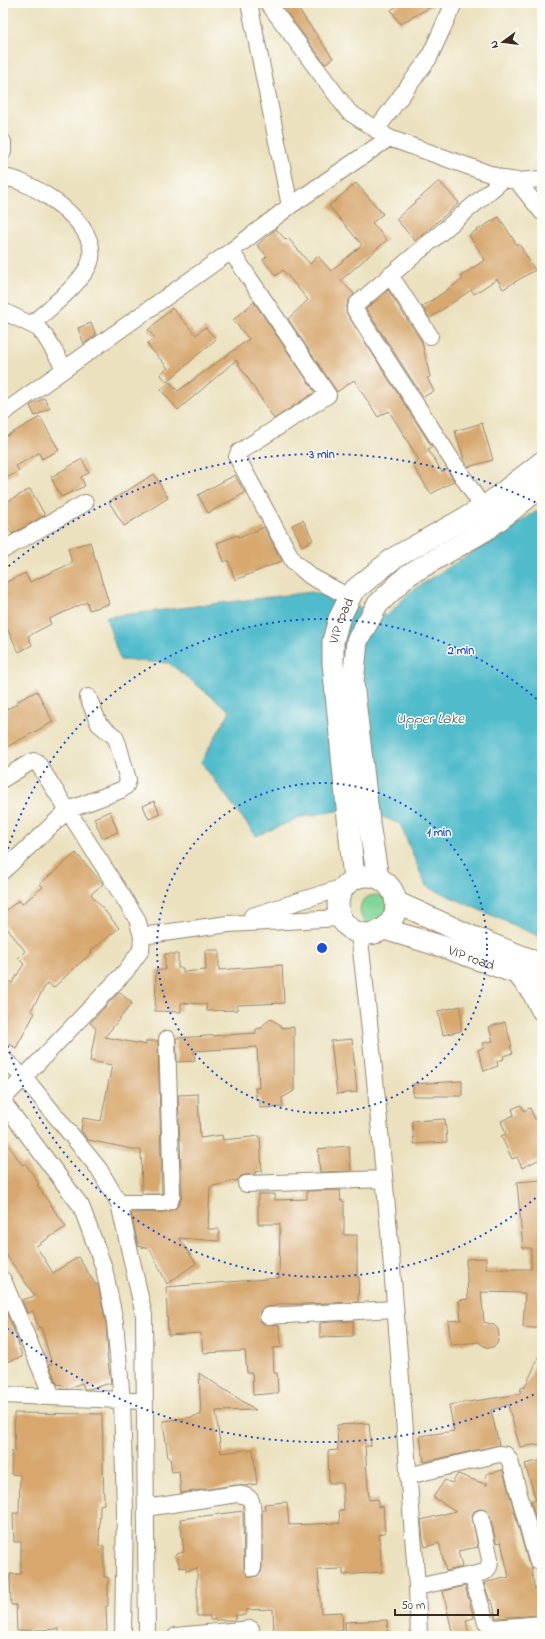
<svg xmlns="http://www.w3.org/2000/svg" width="545" height="1639" font-family="'Indie Flower',sans-serif">
  <rect width="100%" height="100%" fill="#fdfcf7"/>
  <filter id="ink" filterUnits="userSpaceOnUse"><feTurbulence type="fractalNoise" baseFrequency=".025" numOctaves="2"/><feDisplacementMap in="SourceGraphic" scale="8" xChannelSelector="R" yChannelSelector="G"/><feConvolveMatrix kernelMatrix="1 2 1 2 8 2 1 2 1" color-interpolation-filters="sRGB"/></filter>
  <filter id="wash" filterUnits="userSpaceOnUse"><feTurbulence type="fractalNoise" baseFrequency=".012" numOctaves="4" result="noise"/><feDisplacementMap in="SourceGraphic" scale="16" xChannelSelector="R" yChannelSelector="G"/><feGaussianBlur stdDeviation="0.9" result="paint"/><feColorMatrix in="noise" values="0 0 0 0 0 0 0 0 0 0 0 0 0 0 0 0 0 1.4 0 .05"/><feComposite in="paint" operator="in"/></filter>
  <g filter="url(#wash)">
    <rect width="100%" height="100%" fill="#ebe1be"/>
    <path fill="#80d699" stroke="#5e805c" d="M360 910a15 15 0 1 1 30 0a15 15 0 1 1-30 0Z"/>
    <path fill="#50bbcb" stroke="#467274" d="M542 508V943L536 935 426 886 400 824 358 807 301 817 256 836 201 762 230 711 169 663 120 660 106 617 312 592 387 616 410 592Z"/>
    <g id="blocks">
      <path fill="#d7a76e" d="M280 3H294L333 58 325 64Z
        M402 3H438L400 24 391 10Z
        M439 181 459 203 415 241 396 219Z
        M356 183 383 214 372 223 387 240 341 280 354 294 348 301 346 312 432 447 428 449 442 472 447 469 454 481 431 494 412 464 419 460 389 411 378 417 354 380 337 392 288 319 308 300 283 270 276 276 263 260 267 256 257 245 276 229 286 240 288 238 310 264 318 256 331 271 362 245 329 206Z
        M499 217 517 245 519 244 535 270 503 289 497 279 474 294 471 290 430 318 422 307 463 279 461 276 485 260 469 235Z
        M388 290 422 342 430 377 427 378 434 391 423 397 366 309Z
        M254 302 315 392 274 419 236 360 178 410 161 390 170 382 178 391 249 339 233 320Z
        M172 308 196 335 205 327 216 339 167 382 160 374 168 368 147 344 155 338 148 330Z
        M91 323 96 335 84 344 78 328Z
        M44 398 50 408 35 416 30 406Z
        M40 417 59 450 42 459 39 453 16 466 19 471 3 480V438Z
        M482 423 493 460 468 467 465 462 455 431Z
        M82 459 89 473 81 477 85 486 61 497 51 477Z
        M154 474 168 498 124 526 109 502Z
        M235 475 245 493 208 513 198 495Z
        M30 489 45 515 12 534 3 518V504Z
        M303 520 313 540 302 546 292 525Z
        M264 527 282 561 235 580 228 560 224 562 217 543 238 535 239 538Z
        M90 542 109 604 89 610 87 602 49 619 51 624 28 636 32 645 19 652 3 621V584L25 573 30 582 72 563 68 548Z
        M37 691 53 722 3 749V711L17 704 16 702Z
        M154 801 160 814 149 819 143 806Z
        M110 811 118 832 102 838 94 818Z
        M76 853 103 884 91 894 119 928 91 951 92 952 53 988 48 982 31 1010 35 1013 16 1048 3 1041V977L12 983 24 964 18 958 25 951 3 923V913L19 900 22 904 43 887 40 884Z
        M205 950H219V970L282 965 284 1003 237 1005V1010L207 1011 206 1004 181 1003V1012L155 1011 156 970H165V954H178V968H183V972L206 970Z
        M119 992 132 1003 105 1037 146 1045V1041H158L162 1194H142L141 1150H132V1149L88 1140 81 1131 83 1118 101 1121 112 1065 90 1061 96 1028 90 1023Z
        M461 1006V1031L443 1035 438 1011Z
        M271 1019 279 1024 282 1028 294 1027V1091L282 1098 283 1107 260 1108V1099H256L255 1088H259L257 1047 194 1051 195 1061 177 1062 176 1038 256 1033V1029L262 1028 264 1024Z
        M505 1022 512 1046H510L513 1053 503 1056 504 1059 497 1061 498 1066 484 1071 478 1050 484 1048 483 1043 493 1041 489 1027Z
        M352 1039 357 1092 337 1094 331 1041Z
        M462 1081V1096H413V1084Z
        M198 1094 200 1138 222 1135 223 1140 260 1136 262 1171 255 1172V1174L245 1175 241 1176 238 1180 210 1187 208 1229H219V1241L179 1238 196 1263 167 1284 150 1249 138 1246 131 1213 165 1212 176 1208 179 1204 182 1195 178 1095Z
        M521 1105 524 1111 530 1108 535 1119 542 1116V1158L522 1168 517 1157 512 1159 501 1136 506 1134 501 1121 514 1115 512 1109Z
        M445 1119 447 1142 414 1144 412 1121Z
        M3 1137 22 1165 25 1163 39 1184 37 1185 66 1227 36 1246 53 1273 78 1257 96 1285 98 1284 106 1323 108 1355H107L111 1383 89 1389H84L82 1383 72 1387 57 1384 49 1365 52 1364 41 1327 39 1328 33 1311 27 1313 22 1300 35 1296 3 1250Z
        M349 1146 351 1171 320 1172 318 1149Z
        M542 1180V1271H539L538 1298H542V1329L523 1327 525 1293 481 1292 484 1322 494 1325 498 1329 499 1335 497 1344 493 1347 488 1348 482 1345 479 1342 451 1345 448 1321 461 1320 459 1300 468 1299 466 1259 486 1258V1269H531V1248H523L517 1182Z
        M340 1190 341 1201H344V1235H357V1277H359L358 1302 305 1304H277V1306L267 1307 260 1311 259 1317 263 1324 279 1325 282 1347 273 1348 274 1373H277L278 1393 253 1395 252 1373H247L245 1351 203 1353 201 1333 168 1335 166 1287 279 1278 280 1224H258V1194H275V1200L307 1199V1191Z
        M3 1304 17 1338 22 1357 3 1363Z
        M353 1321V1336L320 1337V1323Z
        M542 1350V1444L520 1447 508 1405 491 1410 499 1445 424 1462 420 1436 454 1431 449 1405 520 1394 521 1388 525 1387Z
        M199 1373 256 1410 216 1411 221 1453 253 1449 257 1484 244 1486 236 1485 181 1493 179 1471 172 1472 170 1458H168L163 1421 194 1417V1416L201 1415Z
        M14 1413 102 1414 104 1504 100 1505 99 1546H104V1577H108V1606H106L107 1634 59 1636V1629L17 1631 16 1605H11L10 1574H21V1542H14L13 1513H19L20 1475 11 1474 12 1451H15Z
        M369 1423 371 1446H365L369 1500 378 1499V1507L383 1506 385 1533 379 1534 382 1572 343 1575V1569L318 1570 321 1613 342 1612 343 1631 301 1633V1636H274L273 1609 246 1610V1615H236V1620H210V1616H197V1568L186 1571V1567L180 1568 176 1554 184 1552 180 1519 243 1511 244 1568 248 1576 252 1577 257 1576 261 1573 262 1568V1510H265L264 1504 287 1502 289 1525 340 1523 339 1510H344L342 1483H329L328 1451 338 1450 337 1425Z
        M542 1460V1537L541 1538 531 1501 536 1500 525 1464Z
        M503 1470 528 1562 533 1569H531L535 1590 542 1588V1615L496 1618 492 1600 490 1601 484 1583 509 1577 501 1542 496 1543 490 1516 484 1509H479L474 1511 472 1516 478 1547 458 1551 462 1567 446 1571 439 1543 425 1547 423 1539 421 1520 456 1511 433 1497 445 1480 452 1483 458 1474 487 1485 486 1474Z
        M465 1586 474 1618 466 1620 469 1636H453L443 1591Z
        M387 1620 388 1636H346L345 1622Z"/>
    </g>
  </g>
  <g filter="url(#ink)">
    <use href="#blocks" fill-opacity="0" stroke="#93866e" stroke-width="1"/>
    <g fill="none" stroke-linecap="round" stroke-linejoin="round">
      <defs>
        <path id="minor" d="M249 3 290 206
          M268 3 349 112 389 138 504 179 517 181 542 212
          M376 130 429 58 454 3
          M3 142V152
          M3 177C9 178 15 179 21 182 48 193 106 231 88 267 77 287 49 308 32 324
          M517 181 542 179
          M231 251 328 395 239 452 237 457 293 561 310 576 349 597
          M390 275 430 336
          M3 311 38 328 45 336 65 369
          M3 413 231 251 290 206 389 138
          M483 508 355 310 357 304 504 179
          M3 550 85 503
          M3 779 29 763 34 761 37 762 137 919 142 936
          M3 871 68 810 121 790 126 786 128 780 118 744 115 737 99 724 88 697
          M252 916 344 887
          M359 933C385 1150 400 1369 417 1587L419 1636
          M3 1059 24 1077 99 1169 119 1203 144 1315 147 1636
          M3 1099 125 972 141 950 142 936 228 924 341 918
          M3 1102 81 1206 104 1268 115 1322 122 1401 125 1511 123 1636
          M246 1184 384 1179
          M119 1203H163L170 1201 172 1195 167 1039
          M3 1280 52 1396
          M268 1316 395 1309
          M3 1395 145 1401
          M408 1476 499 1454 506 1455 510 1461 537 1560
          M146 1508 237 1494C242 1495 248 1495 251 1501 255 1511 253 1554 253 1568
          M472 1576 486 1622 493 1628 542 1624
          M417 1587 485 1572 489 1567 490 1559 481 1518
          M176 1636 251 1629"/>
        <g id="major">
          <circle cx="367" cy="905" r="29"/>
          <path d="M378 878 370 830 353 683 357 641 378 604 408 575 484 531 512 510 542 486"/>
          <path id="s1" d="M354 879 333 663V641L339 619 353 591 394 558 483 508 542 462"/>
          <path d="M396 902 473 937 529 959 542 975"/>
          <path id="s2" d="M384 929 444 947 518 974 533 993 542 1010"/>
        </g>
      </defs>
      <use href="#minor" stroke="#93866e" stroke-width="18"/>
      <use href="#major" stroke="#93866e" stroke-width="23"/>
      <use href="#minor" stroke="#fff" stroke-width="16"/>
      <use href="#major" stroke="#fff" stroke-width="21"/>
    </g>
  </g>
  <g fill="none" stroke="#1d4ed8" stroke-width="2" stroke-dasharray="2 4">
    <circle cx="322" cy="948" r="165"/>
    <path d="M540 1194A329 329 0 0 1 3 1030M3 866A329 329 0 0 1 540 702"/>
    <path d="M539 1392A494 494 0 0 1 4 1326M4 570A494 494 0 0 1 539 504"/>
  </g>
  <g text-anchor="middle" stroke-width="3" stroke-linejoin="round" paint-order="stroke">
    <g font-size="14" fill="#3b2a1e" stroke="#fdfcf7">
      <text dy="5" stroke="none"><textPath href="#s1" startOffset="261">VIP road</textPath></text>
      <text dy="5" stroke="none"><textPath href="#s2" startOffset="92">VIP road</textPath></text>
    </g>
    <g font-size="15" font-style="italic" fill="#425d5b" stroke="#fdfcf7">
      <text x="430" y="723">Upper Lake</text>
    </g>
  </g>
  <circle cx="322" cy="948" r="6" fill="#1d4ed8" stroke="#fdfcf7" stroke-width="2"/>
  <g font-size="12" text-anchor="middle" font-weight="bold" fill="#1d4ed8" stroke="#fdfcf7" stroke-width="3" stroke-linejoin="round" paint-order="stroke">
    <text x="322" y="458">3 min</text>
    <text x="461" y="654">2 min</text>
    <text x="439" y="836">1 min</text>
  </g>
  <rect width="545" height="1639" fill="none" stroke="#fdfcf7" stroke-width="16"/>
  <g transform="translate(503 42) rotate(255)" stroke="#fdfcf7" stroke-width="3" paint-order="stroke">
  <path d="M0-3L7 15L0 10L-7 15Z" fill="#3b2a1e"/>
  <text y="-6" font-size="11" font-weight="bold" text-anchor="middle" fill="#3b2a1e">N</text>
  </g>
  <path d="M395 1609v6h103v-6" fill="none" stroke="#3b2a1e" stroke-width="2"/>
  <text x="401" y="1609" font-size="12" fill="#3b2a1e" stroke="#fdfcf7" stroke-width="3" paint-order="stroke">50 m</text>
</svg>
